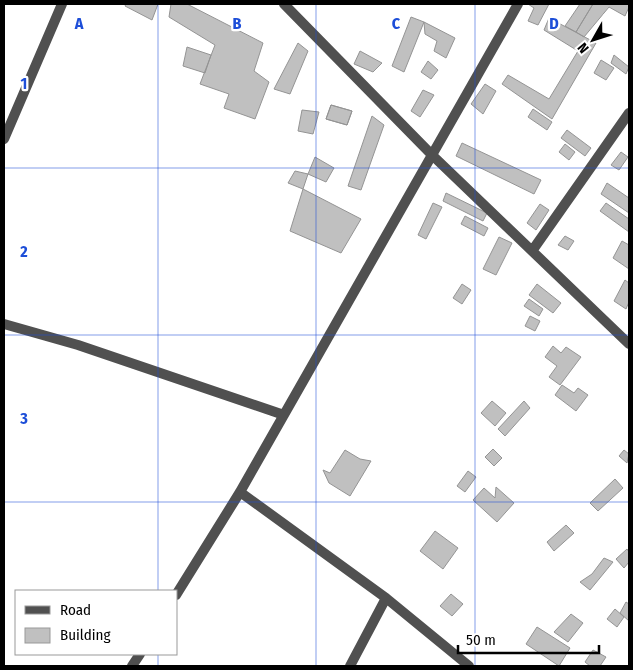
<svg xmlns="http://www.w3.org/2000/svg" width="633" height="670" font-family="'Fira Sans Condensed',sans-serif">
  <rect width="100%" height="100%" fill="#fff"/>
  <path fill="#c0c0c0" stroke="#949494" d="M126 4H158L152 20 125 6Z
    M171 4H187L263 43 254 71 269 82 255 119 224 108 229 94 200 84 215 45 169 17Z
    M528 4H549L538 25 528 21 534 8Z
    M580 4H593L576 32 565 26Z
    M593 4H629V7L625 16 609 7 584 37 576 32Z
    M411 17 424 22 404 72 392 66Z
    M549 18 596 43 552 119 502 84 508 75 549 99 578 51 544 30Z
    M424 22 455 38 446 58 434 51 437 41 425 34Z
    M298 43 308 51 290 94 274 89Z
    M187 47 211 55 205 73 183 66Z
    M360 51 382 63 373 72 354 64Z
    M614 55 629 67 626 74 611 63Z
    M601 60 614 68 606 80 594 73Z
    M428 61 438 70 431 79 421 72Z
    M485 84 496 91 483 114 471 104Z
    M423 90 434 95 420 117 411 111Z
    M331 105 352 111 347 125 326 119Z
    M331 105 352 111 347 125 326 119Z
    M533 109 552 122 547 130 528 117Z
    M302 110 319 112 313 134 298 131Z
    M372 116 384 125 361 190 348 186Z
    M567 130 591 148 585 156 561 138Z
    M462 143 541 180 534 194 456 156Z
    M565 144 575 152 569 160 559 152Z
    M621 152 628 157 619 170 611 165Z
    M315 157 334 168 326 182 308 174Z
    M295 171 308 174 303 189 288 183Z
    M607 183 629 198V213L601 194Z
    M303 189 361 219 341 253 290 231Z
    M446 193 487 213 483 221 443 201Z
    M433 203 442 207 426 239 418 235Z
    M606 203 629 219V232L600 211Z
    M540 204 549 210 536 230 527 223Z
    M465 216 488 228 484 236 461 224Z
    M565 236 574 241 568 250 558 245Z
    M499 237 512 243 496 275 483 269Z
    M622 241 629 245V269L613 258Z
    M625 280 629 283V302L626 309 614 301Z
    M462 284 471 290 462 304 453 298Z
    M537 284 561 303 553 313 529 295Z
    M529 299 543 309 539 316 524 306Z
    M530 316 540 321 535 331 525 326Z
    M553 346 561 353 566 347 581 357 560 385 549 377 557 366 545 357Z
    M562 385 574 393 578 388 588 395 576 411 555 395Z
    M492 401 506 413 495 426 481 413Z
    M524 401 530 408 505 436 498 429Z
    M493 449 502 458 494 466 485 457Z
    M345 450 360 459 371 461 350 496 329 483 323 470 330 473Z
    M624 450 629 454 627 463 619 456Z
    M468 471 476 477 465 492 457 486Z
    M615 479 623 488 598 511 590 503Z
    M496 487 514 503 497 522 473 500 484 488 495 498Z
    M566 525 574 533 554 551 547 542Z
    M435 531 458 548 443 569 420 551Z
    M627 549 629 552V562L624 568 616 559Z
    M604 558 613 562 590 590 580 582 592 574Z
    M451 594 463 604 452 616 440 606Z
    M626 602 629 604V621L620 613Z
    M615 609 624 617 617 627 607 619Z
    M571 614 583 623 568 642 554 632Z
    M537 627 570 648 559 666 526 644Z
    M593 650 606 657 600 666H590L585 662Z"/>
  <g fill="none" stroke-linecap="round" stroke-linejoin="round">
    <path stroke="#505050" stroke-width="10" d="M284 4 431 154 629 344
      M4 139 62 4
      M532 251 629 113
      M4 324 78 345 284 415
      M240 492 386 598 469 666
      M176 595 240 492 518 4
      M132 666 140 654
      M350 666 386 598"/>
  </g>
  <path fill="none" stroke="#1d4ed8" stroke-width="1" stroke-opacity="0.55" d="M158 4V591M316 4V666M475 4V666M4 168H629M4 335H629M4 502H629M158 654V666"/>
  <g font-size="16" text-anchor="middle" font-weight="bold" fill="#1d4ed8" stroke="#fff" stroke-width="4.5" stroke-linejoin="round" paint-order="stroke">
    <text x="79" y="29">A</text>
    <text x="237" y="29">B</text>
    <text x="396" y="29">C</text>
    <text x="554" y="29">D</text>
    <text x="24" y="89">1</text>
    <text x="24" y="257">2</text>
    <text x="24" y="424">3</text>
  </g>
  <rect width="633" height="670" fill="none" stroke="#000000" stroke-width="10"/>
  <rect x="15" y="590" width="162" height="65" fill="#ffffff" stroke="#999999"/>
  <rect x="25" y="606" width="25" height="8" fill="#505050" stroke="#999999"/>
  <text x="60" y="615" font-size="15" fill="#000000">Road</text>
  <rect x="25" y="628" width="25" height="15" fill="#c0c0c0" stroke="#999999"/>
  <text x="60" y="640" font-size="15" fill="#000000">Building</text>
  <g transform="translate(593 40) rotate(231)" stroke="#ffffff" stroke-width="4" paint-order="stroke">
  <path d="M0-4L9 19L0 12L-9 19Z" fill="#000000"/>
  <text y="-8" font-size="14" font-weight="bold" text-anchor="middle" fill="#000000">N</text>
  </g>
  <path d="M458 645v8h141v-8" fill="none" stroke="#000000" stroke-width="2.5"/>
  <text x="466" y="645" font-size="15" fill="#000000" stroke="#ffffff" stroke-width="4" paint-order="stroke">50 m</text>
</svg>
